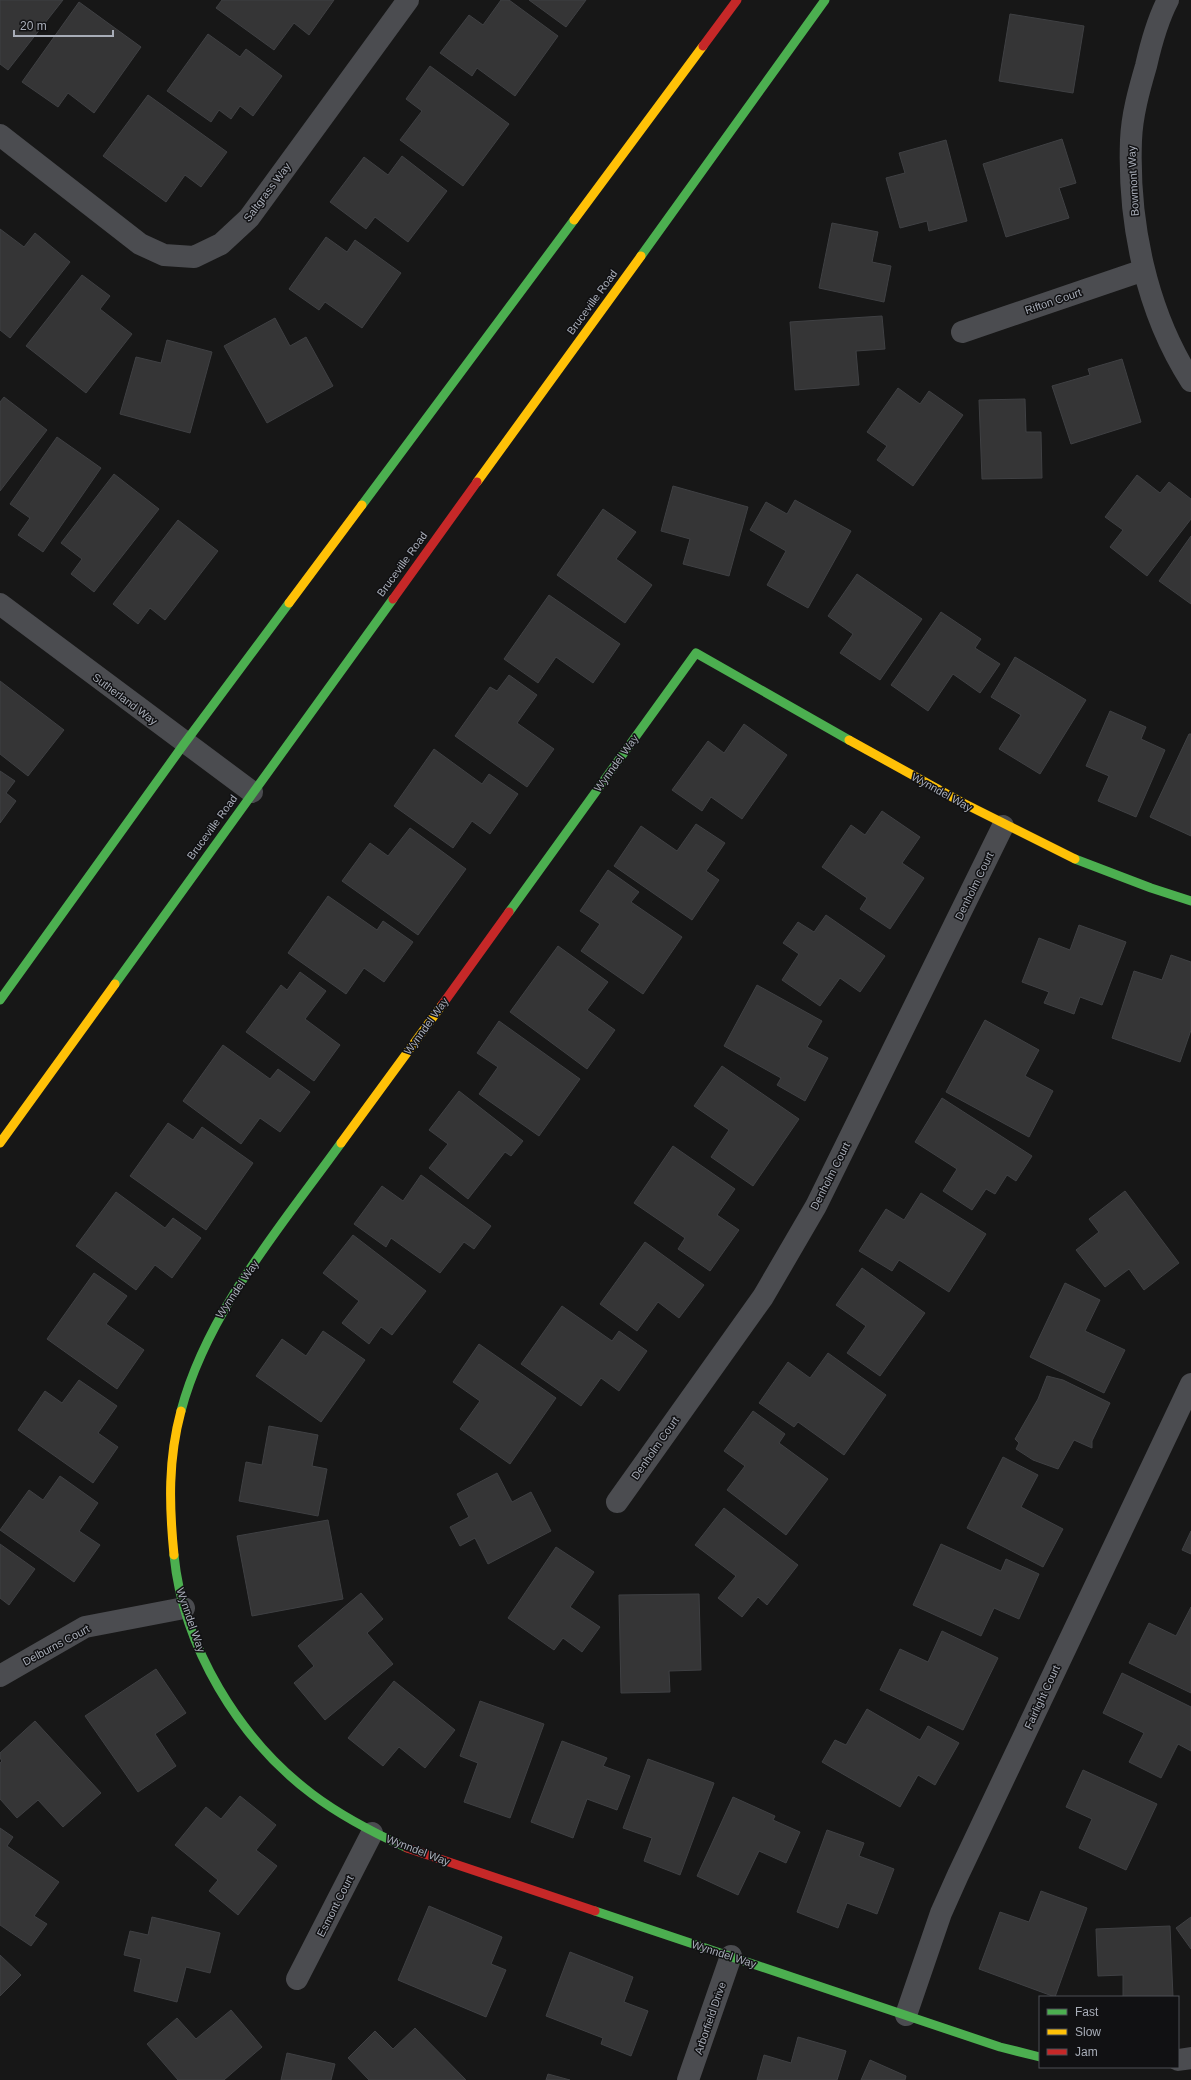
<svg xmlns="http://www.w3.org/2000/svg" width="1191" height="2080" font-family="Arial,sans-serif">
  <rect width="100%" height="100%" fill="#171717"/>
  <path fill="#353536" stroke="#3f4043" d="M0 0H63L8 70 0 64Z
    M222 0H334L309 35 294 23 274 50 216 8Z
    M501 0H509L558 36 515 96 477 68 472 76 440 53 469 15 483 25Z
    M529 0H586L566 27Z
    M79 2 141 47 94 113 68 93 58 107 22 82Z
    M1010 14 1084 26 1073 93 999 81Z
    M208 34 240 57 246 49 282 76 253 116 240 106 231 119 219 110 211 122 167 91Z
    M430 66 509 124 463 186 400 140 422 111 406 99Z
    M148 95 227 152 201 187 185 175 166 202 103 156Z
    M1062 139 1076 183 1059 188 1069 218 1006 237 983 164Z
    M946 140 967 221 929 231 927 221 900 228 886 178 905 173 899 153Z
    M402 156 447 191 408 242 375 217 366 229 330 202 364 157 388 175Z
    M832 223 878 232 872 262 891 266 884 302 819 288Z
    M0 229 24 247 35 233 70 262 10 338 0 330Z
    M326 237 347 252 355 240 401 273 362 328 325 302 319 310 289 289Z
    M82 275 110 296 100 309 132 334 86 393 26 346Z
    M882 316 885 349 856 351 859 385 795 390 790 322Z
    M275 318 290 346 306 337 333 386 267 423 224 346Z
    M167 340 212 352 190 433 120 414 136 357 161 363Z
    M1122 359 1141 422 1071 444 1052 386 1090 375 1088 369Z
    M898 388 920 404 929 391 963 415 913 486 877 460 887 446 867 432Z
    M4 397 47 430 0 491V402Z
    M1025 399 1026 432H1041L1042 478 982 479 979 400Z
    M57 437 101 468 43 552 18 535 30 518 10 504Z
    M114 474 159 509 94 592 71 574 82 559 61 543Z
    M1137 475 1160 493 1169 482 1191 499V519L1147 576 1110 547 1123 530 1105 517Z
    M673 486 748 507 729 576 683 564 690 539 661 531Z
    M795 500 851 531 808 608 767 585 786 551 750 530 766 502 787 514Z
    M603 509 636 532 616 559 652 585 625 623 557 575Z
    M178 520 218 551 165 620 150 608 138 624 113 604Z
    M1191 536V604L1159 581Z
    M857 574 922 619 880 680 840 653 853 634 828 616Z
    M549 595 620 644 593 683 556 657 538 683 504 659Z
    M941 612 981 639 975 648 1000 664 980 693 953 674 928 711 891 685Z
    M1015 657 1086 700 1040 774 999 749 1021 715 991 697Z
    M509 675 537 695 517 723 554 749 527 787 455 736 490 687 497 691Z
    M0 681 64 730 28 776 0 754Z
    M1110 711 1146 727 1141 739 1165 750 1136 817 1098 801 1109 776 1086 766Z
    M744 724 787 755 742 819 711 797 702 811 672 790 708 741 724 753Z
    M1189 734H1191V836L1150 817Z
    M434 749 482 784 489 774 518 794 490 834 472 821 453 848 394 806Z
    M0 771 15 781 6 793 16 801 0 823Z
    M882 811 920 837 902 863 924 878 890 929 860 909 867 898 822 867 851 825 865 835Z
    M696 824 725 843 706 871 719 880 692 920 614 866 641 826 677 851Z
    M410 828 466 869 418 935 342 881 370 843 388 856Z
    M608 870 639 892 631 902 682 937 643 994 581 951 600 924 580 911Z
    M328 896 377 930 383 921 413 942 384 982 364 968 346 994 288 953Z
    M826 915 885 956 860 992 840 978 820 1006 782 980 799 954 783 943 798 922 814 932Z
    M1079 925 1126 942 1102 1005 1080 997 1074 1014 1044 1003 1049 992 1022 982 1039 938 1070 950Z
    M558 946 608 982 587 1010 615 1030 587 1069 510 1012Z
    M1171 955 1191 962V1030L1180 1062 1112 1038 1134 971 1162 980Z
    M300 972 326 991 305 1019 340 1045 314 1081 246 1032 281 985 287 990Z
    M757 985 822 1021 807 1047 828 1058 805 1101 777 1085 781 1078 724 1046Z
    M985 1020 1039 1050 1025 1076 1053 1091 1029 1137 946 1092Z
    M499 1021 580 1079 539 1136 479 1094 498 1067 477 1053Z
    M223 1045 270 1079 278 1069 310 1092 280 1132 260 1118 241 1144 183 1101Z
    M722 1066 799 1119 753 1186 711 1157 729 1130 694 1106Z
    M459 1091 523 1141 511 1156 505 1152 468 1199 429 1168 448 1144 429 1130Z
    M942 1098 1032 1156 1016 1181 1007 1175 995 1194 986 1189 972 1210 943 1191 957 1169 915 1142Z
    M168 1123 193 1140 202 1127 253 1163 206 1230 130 1176Z
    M673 1146 735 1189 717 1215 739 1230 710 1271 678 1249 685 1238 634 1203Z
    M421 1175 491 1226 474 1249 464 1242 440 1273 391 1238 386 1247 354 1224 382 1186 403 1201Z
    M1125 1191 1179 1263 1144 1290 1129 1269 1105 1287 1076 1250 1099 1232 1089 1219Z
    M116 1192 165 1228 173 1218 201 1238 172 1278 155 1265 136 1290 76 1246Z
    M921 1193 986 1234 949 1292 899 1260 892 1271 859 1251 886 1209 904 1220Z
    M353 1235 426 1291 392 1335 381 1327 369 1344 342 1323 359 1301 323 1273Z
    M645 1242 704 1285 679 1318 658 1302 637 1331 600 1304Z
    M862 1268 925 1313 880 1376 847 1353 866 1326 836 1305Z
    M94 1273 127 1296 106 1324 144 1350 117 1389 47 1339Z
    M1065 1283 1100 1300 1085 1331 1125 1350 1104 1393 1030 1357Z
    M562 1306 612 1341 619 1331 647 1351 619 1391 601 1378 581 1406 521 1364Z
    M323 1331 365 1360 321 1422 256 1376 282 1339 306 1356Z
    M479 1344 556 1398 510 1464 460 1429 480 1401 453 1382Z
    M828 1353 886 1395 844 1455 798 1422 794 1427 759 1403 788 1362 810 1378Z
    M1047 1376 1063 1380 1110 1403 1092 1441V1448L1074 1440 1058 1469 1033 1460 1016 1449 1019 1443 1015 1439 1038 1399Z
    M79 1380 117 1406 98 1433 118 1447 93 1483 18 1430 45 1391 62 1403Z
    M753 1411 785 1434 779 1443 828 1479 786 1535 727 1490 745 1466 724 1451Z
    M269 1426 318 1435 312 1466 327 1469 318 1516 239 1501 246 1462 262 1465Z
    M1003 1457 1038 1475 1021 1507 1063 1529 1043 1567 967 1528Z
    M497 1473 512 1502 531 1492 551 1531 488 1564 475 1538 460 1546 450 1527 469 1517 457 1494Z
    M60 1476 98 1503 79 1531 100 1545 74 1582 0 1530 29 1490 43 1500Z
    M724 1508 798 1565 767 1605 758 1597 742 1617 718 1598 736 1576 695 1545Z
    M328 1520 343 1599 252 1616 237 1536Z
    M1191 1531V1554L1182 1550Z
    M0 1544 35 1569 9 1605 0 1598Z
    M941 1544 1001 1571 1006 1559 1039 1574 1019 1619 994 1608 981 1636 913 1605Z
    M556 1547 594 1572 570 1607 600 1627 582 1652 563 1638 554 1650 508 1618Z
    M361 1593 383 1619 367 1633 393 1664 325 1720 294 1683 314 1666 298 1646Z
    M699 1594 701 1670 669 1671 670 1692 621 1693 619 1595Z
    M1191 1607V1693L1129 1663 1149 1623 1176 1636Z
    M942 1631 998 1658 963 1730 880 1690 900 1649 928 1662Z
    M156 1669 186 1713 155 1734 176 1766 138 1792 85 1716Z
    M1122 1673 1191 1707V1751L1178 1744 1161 1778 1129 1762 1144 1733 1103 1713Z
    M394 1681 455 1730 425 1768 399 1747 383 1766 348 1738Z
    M480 1701 544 1724 510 1818 464 1802 478 1763 460 1756Z
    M867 1709 920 1740 928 1726 959 1743 935 1785 918 1775 900 1807 822 1762 835 1740 846 1745Z
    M35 1721 101 1793 63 1827 38 1800 17 1818 0 1799V1763L2 1761 0 1758V1753Z
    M562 1741 607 1758 603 1766 630 1776 617 1810 587 1799 573 1838 531 1822Z
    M648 1759 714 1783 680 1875 644 1861 652 1838 623 1828Z
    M1083 1770 1157 1804 1126 1870 1079 1848 1092 1819 1066 1807Z
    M240 1796 276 1825 256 1850 277 1866 238 1915 209 1891 218 1880 175 1845 206 1807 221 1819Z
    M733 1797 775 1816 773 1820 800 1832 786 1863 759 1851 738 1895 697 1876Z
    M0 1828 13 1837 7 1846 59 1882 34 1916 47 1924 31 1946 0 1925Z
    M827 1830 864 1843 859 1856 894 1869 877 1914 847 1903 838 1928 797 1912Z
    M1041 1891 1087 1908 1055 1997 979 1969 1000 1912 1029 1922Z
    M429 1906 502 1937 491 1964 506 1970 486 2017 398 1980Z
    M152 1917 220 1933 210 1973 186 1967 177 2002 134 1991 141 1959 124 1955 130 1931 148 1935Z
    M1191 1917V1949L1176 1928Z
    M1170 1926 1173 1997H1123V1975L1098 1976 1096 1929Z
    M570 1952 633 1977 624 2002 648 2011 631 2056 601 2044 603 2038 546 2016Z
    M0 1955 21 1975 0 1996Z
    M231 2010 262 2047 224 2080H178L147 2044 177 2018 196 2039Z
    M415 2028 466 2080H369L348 2058 375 2031 393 2049Z
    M798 2037 846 2051 837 2080H757L764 2055 791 2063Z
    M287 2053 335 2064 331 2080H281Z
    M870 2060 906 2076 905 2080H861Z
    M548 2074 570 2080H546Z"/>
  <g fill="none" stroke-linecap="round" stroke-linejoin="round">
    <path stroke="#4b4c50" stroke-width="22" d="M1168 0C1157 21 1151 44 1146 66 1139 90 1132 115 1131 140 1128 222 1146 311 1191 381
      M0 135 140 244 164 255 194 257 221 244 249 218 408 0
      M962 332 1144 270
      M0 604 252 792
      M617 1502 763 1297 816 1206 1003 826
      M0 1676 85 1627 184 1608
      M297 1979 372 1833
      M906 2015 941 1913 958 1875 1191 1384
      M1178 2060 1191 2058
      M688 2080 731 1956"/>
    <path stroke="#4caf50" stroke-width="9" d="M641 256 825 0
      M362 505 574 220
      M1075 859 1151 888 1191 901
      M509 912 696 653 849 740
      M115 984 393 599
      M0 1000 184 744 289 603
      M181 1411C207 1312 282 1225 341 1143
      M174 1555C183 1647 239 1739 312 1794 341 1816 374 1833 407 1848
      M595 1911 1000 2047 1040 2057"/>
    <path stroke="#ffc107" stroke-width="9" d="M574 220 703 46
      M477 482 641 256
      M289 603 362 505
      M849 740 963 803 1075 859
      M0 1143 115 984
      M341 1143 442 1005
      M174 1555C169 1505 168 1459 181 1411"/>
    <path stroke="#c62828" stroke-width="9" d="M703 46 737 0
      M393 599 477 482
      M442 1005 509 912
      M407 1848 595 1911"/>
  </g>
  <g text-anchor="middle" stroke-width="3" stroke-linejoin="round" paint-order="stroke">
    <g font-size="11" fill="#a8adb8" stroke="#111113">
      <text transform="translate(1133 181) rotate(-93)" y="4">Bowmont Way</text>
      <text transform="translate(267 192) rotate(-53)" y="4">Saltgrass Way</text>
      <text transform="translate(1053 301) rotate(-19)" y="4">Rifton Court</text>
      <text transform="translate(592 302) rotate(-54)" y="4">Bruceville Road</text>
      <text transform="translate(402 564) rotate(-54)" y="4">Bruceville Road</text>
      <text transform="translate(125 699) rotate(37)" y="4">Sutherland Way</text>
      <text transform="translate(616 763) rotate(-54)" y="4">Wynndel Way</text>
      <text transform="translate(942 792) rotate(29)" y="4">Wynndel Way</text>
      <text transform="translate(212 827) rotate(-54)" y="4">Bruceville Road</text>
      <text transform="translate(974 886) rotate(-64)" y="4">Denholm Court</text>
      <text transform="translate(426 1026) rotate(-54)" y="4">Wynndel Way</text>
      <text transform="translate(830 1176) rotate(-63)" y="4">Denholm Court</text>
      <text transform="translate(237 1289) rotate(-56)" y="4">Wynndel Way</text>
      <text transform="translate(655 1448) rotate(-55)" y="4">Denholm Court</text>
      <text transform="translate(191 1620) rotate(71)" y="4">Wynndel Way</text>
      <text transform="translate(56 1645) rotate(-28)" y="4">Delburns Court</text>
      <text transform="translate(1042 1697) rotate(-65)" y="4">Fairlight Court</text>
      <text transform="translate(418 1850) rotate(21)" y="4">Wynndel Way</text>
      <text transform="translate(335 1906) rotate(-63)" y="4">Esmont Court</text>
      <text transform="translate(724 1954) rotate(18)" y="4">Wynndel Way</text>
      <text transform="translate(710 2018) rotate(-71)" y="4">Arborfield Drive</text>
    </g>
  </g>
  <rect x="1039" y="1996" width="140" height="72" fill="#111113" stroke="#4d4f55"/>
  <rect x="1047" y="2009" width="20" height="6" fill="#4caf50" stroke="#4d4f55"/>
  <text x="1075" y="2016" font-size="12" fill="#a8adb8">Fast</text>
  <rect x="1047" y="2029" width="20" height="6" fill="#ffc107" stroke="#4d4f55"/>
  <text x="1075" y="2036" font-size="12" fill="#a8adb8">Slow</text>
  <rect x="1047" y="2049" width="20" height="6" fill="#c62828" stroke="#4d4f55"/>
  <text x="1075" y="2056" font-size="12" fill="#a8adb8">Jam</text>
  <path d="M14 30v6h99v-6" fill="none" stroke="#a8adb8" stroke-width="2"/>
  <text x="20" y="30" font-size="12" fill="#a8adb8" stroke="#111113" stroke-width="3" paint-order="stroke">20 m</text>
</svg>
